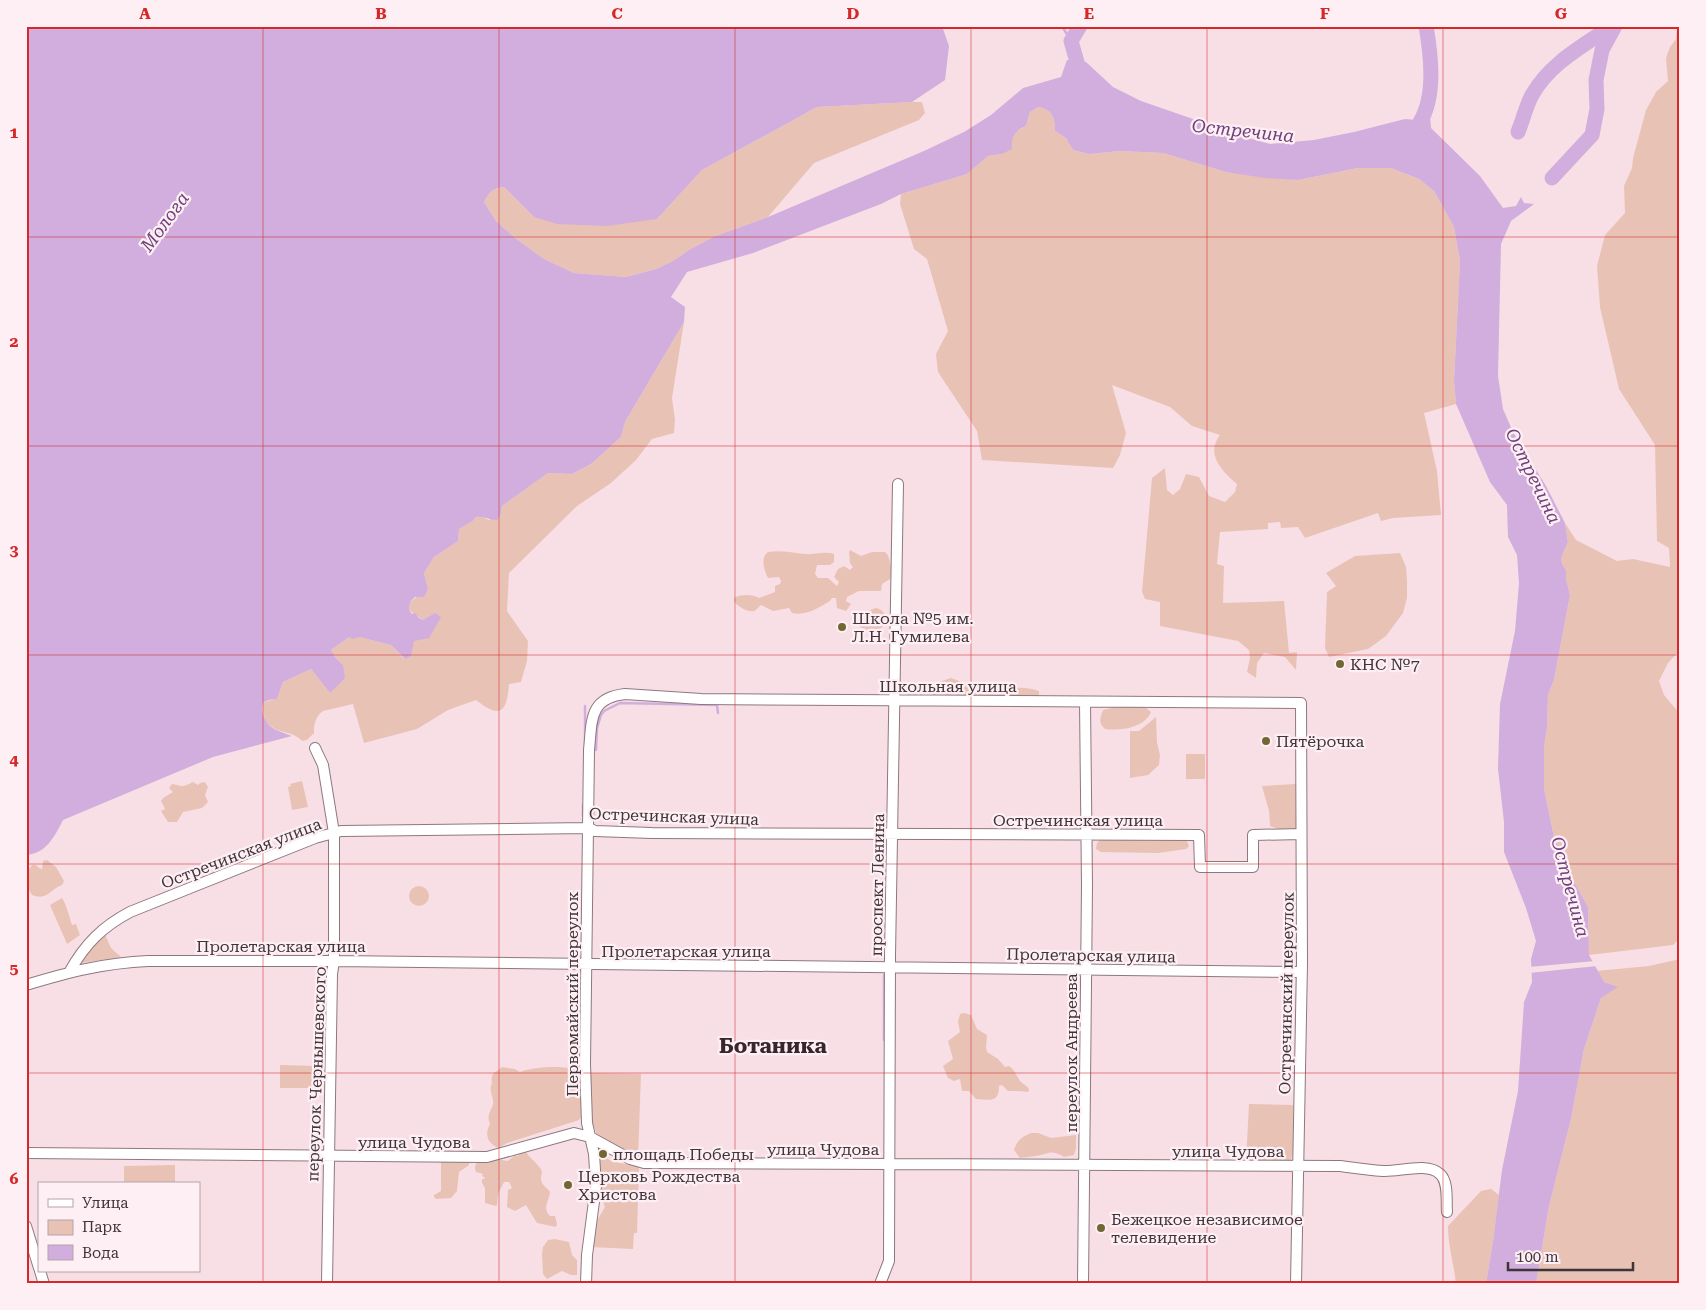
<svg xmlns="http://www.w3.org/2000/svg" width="1706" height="1310" font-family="'Roboto Serif',serif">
  <rect width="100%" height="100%" fill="#f8dfe6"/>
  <path fill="#e9c2b6" d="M1677 26H1680V650L1668 663 1659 681 1664 695 1680 714V938L1673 945 1589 955 1588 907 1572 878 1554 837 1544 789V747L1547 728 1548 695 1554 680 1570 595 1566 579V570L1562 564 1561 558 1568 542 1565 523 1576 540 1617 561 1633 559 1670 567 1669 548 1657 541 1655 445 1619 389 1600 307 1597 266 1605 235 1625 213 1624 186 1632 168 1633 158 1646 110 1656 92 1668 81 1666 58 1670 47 1676 39Z
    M912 102H922L925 113 919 120 814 163 768 217 713 237 689 250 673 261 656 269 626 277 574 273 544 259 515 238 496 221 484 202C489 192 493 188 504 187L534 217 657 219 702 170 817 107Z
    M1038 107C1052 109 1055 117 1055 131L1066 138 1073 150 1089 154 1120 151 1163 153 1226 172 1298 180 1358 168H1391L1419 179 1434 191 1454 227 1460 261 1454 381 1456 404 1424 413 1437 471 1441 515 1393 518 1381 521 1378 513 1305 538 1298 527 1281 528 1280 522 1268 523V529L1220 532 1217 564 1224 566 1223 603 1284 601 1289 653 1297 652 1296 670 1285 657 1264 653 1257 663 1256 678 1247 672 1250 658 1249 650 1238 641 1160 626V602L1145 599 1142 592 1152 478 1165 468 1167 490 1173 495 1180 489 1186 474 1199 477 1209 496 1225 502 1235 492 1237 484C1222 471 1205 454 1220 435L1192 426 1170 407 1112 385 1126 433 1120 455 1113 468 982 460 977 431 938 372 936 354 948 331 927 259 914 249 900 204 901 194 967 174 988 156 1002 154 1015 132 1026 126 1030 112Z
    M684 322 672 398 675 420 674 433 652 439 636 460 611 483 577 506 509 573 507 611 528 641 527 661 521 682 509 684C507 713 500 719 476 700L448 710 417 729 364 743 353 704 323 711C315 717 314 724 314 733L307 740 302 741C291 728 267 736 263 712 260 700 269 701 277 699L283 682 311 669 330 693 343 665 335 657 331 650 349 637H359L391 645 404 659 414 641 435 614 423 620 409 610 410 602 428 589 424 573 434 557 458 541 459 529 473 521 476 517 481 516 489 520 501 514 502 506 548 473 572 474 591 464 621 437 625 422Z
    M850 550 861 556 872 552H885C891 557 889 565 893 571L890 579 882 584 881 591H859L847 597 846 601 851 604 846 611 837 608 836 598H832L830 601C818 608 807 616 792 613L789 608 773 611 761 605C760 606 755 611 754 611 748 613 737 606 734 601V598C740 594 753 594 759 598L775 592V586L780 584 781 581 779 577 768 578C764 570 760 558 768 552 781 550 793 553 805 554 815 555 823 551 834 554V562L830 565H817L815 574 818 578H828L837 586 839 582 834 577 838 569 844 566 850 570 853 567 850 563 849 552Z
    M1400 553 1406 567 1407 581V598L1403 613 1386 636 1368 649 1329 657 1325 648 1327 592 1336 586 1326 573 1355 556Z
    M877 608C884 611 886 614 886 622 883 626 879 631 874 632L860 627 858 622C862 615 869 609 877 608Z
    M951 678C959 681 975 688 982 688 989 687 993 685 1001 689 1015 688 1025 686 1039 691V695C1030 700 1013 698 1004 695L999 698 936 697 927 691 928 687 933 684Z
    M1132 707 1146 708 1151 712C1145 728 1119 731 1105 729 1098 723 1100 718 1103 710L1115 707Z
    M1156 717 1157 743 1160 755 1159 765 1148 775 1130 778V731H1139Z
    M1186 754H1205V779H1186Z
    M302 781 308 807 292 810 288 787 291 786 290 784Z
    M193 782 198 785 200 783 205 782 208 787 205 795 208 802 202 808 183 812 177 822H168L161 811 165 809 161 801 163 798 173 792 169 788 172 784C184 786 181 788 193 782Z
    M1295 784 1300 789 1297 831 1286 832 1270 826 1269 811 1262 786Z
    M1102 838 1157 841 1165 838 1177 841 1182 839 1187 841 1189 846 1186 849 1158 853 1101 852 1096 849 1097 843Z
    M47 860 56 867 64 881 62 885C50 889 48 901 32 895 25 884 24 875 32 865H36L39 868 42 869 43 861Z
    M409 896a10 10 0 1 1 20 0a10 10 0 1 1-20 0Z
    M62 898C67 906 69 916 72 925L76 924 80 935 67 944 50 905Z
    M104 932 111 948 121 957 81 963 84 953Z
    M1680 959V1284H1536L1549 1206 1571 1119 1584 1049 1601 998 1617 987 1604 982 1596 971 1649 966Z
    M964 1013 971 1015 977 1029 987 1035C987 1041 985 1046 987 1052L998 1059 1005 1067 1009 1066C1015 1070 1016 1075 1020 1081 1024 1085 1027 1085 1029 1090L1028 1092 1020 1091H1008L1002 1085 999 1086C999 1103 990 1100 976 1099L969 1091H962L960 1079 954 1081 948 1078 943 1066 953 1059 948 1041 960 1032 958 1022 960 1014Z
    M280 1065 316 1066V1088H280Z
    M502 1067 515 1069 520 1072C534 1067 563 1065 577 1070L581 1077 583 1115 579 1120 507 1143 499 1148C488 1144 484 1135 490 1124 486 1115 491 1112 493 1104 494 1096 488 1091 492 1083 490 1073 495 1073 502 1067Z
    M591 1073 641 1074 638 1158 599 1138C588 1119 590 1094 591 1073Z
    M1249 1104 1293 1105V1152L1291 1160 1285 1163 1246 1162Z
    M1031 1133H1038L1051 1138 1076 1135V1148L1074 1155 1064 1157C1050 1149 1050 1154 1036 1156 1031 1157 1025 1157 1020 1158L1014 1150C1017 1140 1022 1137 1031 1133Z
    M525 1150C530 1159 535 1161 540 1168 544 1172 540 1176 541 1179 541 1185 548 1188 550 1192 549 1201 542 1208 550 1216H555L557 1224 556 1227 537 1223 526 1205 515 1211 507 1207 508 1190 512 1188 509 1182H504L498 1194 497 1205 496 1206 485 1203V1188L482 1183V1179H484L485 1178 482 1176 483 1174 476 1172C474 1168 475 1164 479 1161L488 1163 495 1159 508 1161 515 1155 518 1156 519 1153Z
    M600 1155 604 1156 611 1161 639 1167 637 1233H634L633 1249 590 1247 595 1224 605 1207 599 1191V1157Z
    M469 1160V1165L459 1172 457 1191 451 1198 436 1199 434 1197V1195L441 1191V1161Z
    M175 1165V1184H124V1166Z
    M1491 1189 1499 1195 1493 1241 1486 1284H1456C1454 1264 1448 1246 1448 1226L1481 1191Z
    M555 1239 569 1242 572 1255 577 1260V1275H571L562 1271 547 1279 543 1274 542 1254 543 1247 548 1240Z"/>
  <path fill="#d1aedd" d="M26 26H942L949 46 945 80 912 102 817 107 702 170 657 219 607 226 557 224 534 217 504 187C493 188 489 192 484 202L496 221 515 238 544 259 574 273 626 277 656 269 673 261 689 250 713 237 768 217 924 151 964 132 991 115 1023 88 1061 77 1067 60 1086 62 1113 87 1141 101 1248 138 1270 144 1314 140 1354 132 1405 119 1416 120 1423 106 1429 105 1431 128 1480 176 1503 208 1516 206 1521 197 1524 203 1534 204 1511 221 1501 244 1498 376 1503 409 1513 432 1546 486 1565 523 1568 542 1561 558 1562 564 1566 570V579L1570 595 1554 680 1548 695 1547 728 1544 747V789L1554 837 1572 878 1588 907 1589 955 1604 982 1618 987 1601 998 1584 1049 1571 1119 1549 1206 1536 1284H1486L1493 1241 1502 1170 1518 1091 1524 1002 1532 982 1531 959 1536 941 1526 908 1504 852V822L1498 769 1500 704 1515 631 1519 583 1517 555 1508 537 1507 505 1490 482 1456 404 1454 381 1460 261 1454 227 1434 191 1419 179 1391 168H1358L1298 180 1265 178 1226 172 1163 153 1120 151 1089 154 1073 150 1066 138 1055 131C1055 117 1052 109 1038 107L1030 112 1026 126C1014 131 1011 137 1012 149L1002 154 988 156 967 174 901 194 881 204 753 253 687 272 671 297 685 307 684 322 625 422 621 437 591 464 572 474 548 473 502 506 501 514 497 520C489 520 484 516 476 517L473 521 459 529 458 541 434 557 424 573 428 589 424 597H415L410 602 409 610 412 614 415 613 419 618 423 620 435 613 441 617 429 638 414 641 411 656 405 659 391 645 359 637 353 639 349 637 331 650 335 657 343 665 345 678 330 693 311 669 283 682 277 699C275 700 272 699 269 700 256 703 264 720 270 726 276 731 285 733 292 736L213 757 63 820C55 836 46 854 26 855Z"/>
  <path fill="#f8dfe6" d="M1595 961 1597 966 1529 973V967Z"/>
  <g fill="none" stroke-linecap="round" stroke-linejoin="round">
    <path stroke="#d1aedd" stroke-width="2.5" d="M1062 26 1071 41
      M585 745V706
      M596 750 597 728 601 715 604 711 620 703 717 705 718 713
      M583 816V805
      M884 1040V975"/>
    <path stroke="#d1aedd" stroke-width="15" d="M1080 26 1071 41 1079 69 1089 77
      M1420 122C1436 96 1431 55 1426 26
      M1518 132C1523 120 1526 106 1532 95 1550 63 1583 46 1612 26
      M1552 178 1592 135 1597 109 1596 80 1602 50 1615 26"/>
    <defs>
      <path id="minor" d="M315 748 323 765 334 833V961L332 974 327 1284
        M70 971C85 944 102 927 130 912L315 838 341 831 589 828 595 831 652 833 1199 835 1200 867H1253V835L1301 834
        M26 985C69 972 104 963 148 961H334L1302 972
        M26 1153 487 1157 574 1133 590 1137 630 1159 644 1163 1340 1166C1355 1168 1369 1170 1383 1171 1399 1172 1427 1162 1440 1174 1449 1182 1446 1202 1447 1212
        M26 1226 39 1268
        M40 1271 44 1284
        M586 1284 587 1255 596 1186 594 1154 587 1123 585 1064 589 750C592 720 589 698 625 694L701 699 1301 703 1302 963 1296 1284
        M880 1284 889 1261 890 956 898 484
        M1083 1284 1087 885 1085 702"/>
    </defs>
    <use href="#minor" stroke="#8e787f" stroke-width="12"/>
    <use href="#minor" stroke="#fff" stroke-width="10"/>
  </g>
  <path fill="none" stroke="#d62828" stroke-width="1" stroke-opacity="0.55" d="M263 26V1284M499 26V1284M735 26V1284M971 26V1284M1207 26V1284M1443 26V1284M26 237H1680M26 446H1680M26 655H1680M26 864H1680M26 1073H1680"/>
  <g fill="#726734" stroke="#feeff4" stroke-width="2">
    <circle cx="842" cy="627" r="5"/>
    <circle cx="1340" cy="664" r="5"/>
    <circle cx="1266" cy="741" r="5"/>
    <circle cx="603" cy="1154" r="5"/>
    <circle cx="568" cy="1185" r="5"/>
    <circle cx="1101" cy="1228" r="5"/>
  </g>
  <g text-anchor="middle" stroke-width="4.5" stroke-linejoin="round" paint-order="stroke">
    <g font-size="16" fill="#3f3538" stroke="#feeff4" text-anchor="start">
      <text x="852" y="624">Школа №5 им.<tspan x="852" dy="18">Л.Н. Гумилева</tspan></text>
      <text x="1350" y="670">КНС №7</text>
      <text x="1276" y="747">Пятёрочка</text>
      <text x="613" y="1160">площадь Победы</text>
      <text x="578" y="1182">Церковь Рождества<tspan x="578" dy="18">Христова</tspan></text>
      <text x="1111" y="1225">Бежецкое независимое<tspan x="1111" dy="18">телевидение</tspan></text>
    </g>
    <g font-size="16" fill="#3f3538" stroke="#feeff4">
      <text x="948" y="692">Школьная улица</text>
      <text transform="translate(674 816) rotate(2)" y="6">Остречинская улица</text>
      <text x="1078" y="826">Остречинская улица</text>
      <text transform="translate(241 853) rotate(-21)" y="6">Остречинская улица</text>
      <text transform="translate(877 885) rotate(-89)" y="6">проспект Ленина</text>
      <text x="281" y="952">Пролетарская улица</text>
      <text x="686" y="957">Пролетарская улица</text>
      <text transform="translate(1091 955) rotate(1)" y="6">Пролетарская улица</text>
      <text transform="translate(1286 993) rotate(-89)" y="6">Остречинский переулок</text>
      <text transform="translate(572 994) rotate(-90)" y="6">Первомайский переулок</text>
      <text transform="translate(1071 1053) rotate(-90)" y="6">переулок Андреева</text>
      <text transform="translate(316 1074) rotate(-88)" y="6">переулок Чернышевского</text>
      <text x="414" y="1148">улица Чудова</text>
      <text x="823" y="1155">улица Чудова</text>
      <text x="1228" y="1157">улица Чудова</text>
    </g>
    <g font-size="18" font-style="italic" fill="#6e417c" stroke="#feeff4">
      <text transform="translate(1243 131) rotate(6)" y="6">Остречина</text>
      <text transform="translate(165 222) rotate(-54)" y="6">Молога</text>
      <text transform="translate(1533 476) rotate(64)" y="6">Остречина</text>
      <text transform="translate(1570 887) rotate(75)" y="6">Остречина</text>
    </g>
    <g font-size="21" font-weight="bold" fill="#38262c" stroke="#feeff4">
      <text x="773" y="1053">Ботаника</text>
    </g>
  </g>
  <rect width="1706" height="1310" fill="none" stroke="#feeff4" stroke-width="55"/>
  <rect x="38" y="1182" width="162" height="90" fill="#feeff4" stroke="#b2a5a9"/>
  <rect x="48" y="1199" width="25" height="8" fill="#ffffff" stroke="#b2a5a9"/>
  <text x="82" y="1208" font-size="15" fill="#3f3538">Улица</text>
  <rect x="48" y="1220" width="25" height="15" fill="#e9c2b6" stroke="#b2a5a9"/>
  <text x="82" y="1232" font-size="15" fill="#3f3538">Парк</text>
  <rect x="48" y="1245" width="25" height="15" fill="#d1aedd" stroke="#b2a5a9"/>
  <text x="82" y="1258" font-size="15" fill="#3f3538">Вода</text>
  <path d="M1508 1262v8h125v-8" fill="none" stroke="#3f3538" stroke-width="2.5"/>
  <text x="1516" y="1262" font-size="15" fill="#3f3538" stroke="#feeff4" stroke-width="4" paint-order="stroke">100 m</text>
  <rect x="28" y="28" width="1650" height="1254" fill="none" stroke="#d62828" stroke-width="2"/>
  <g font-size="16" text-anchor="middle" font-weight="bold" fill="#d62828">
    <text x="145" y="19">A</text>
    <text x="381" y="19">B</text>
    <text x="617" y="19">C</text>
    <text x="853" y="19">D</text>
    <text x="1089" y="19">E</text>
    <text x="1325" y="19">F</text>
    <text x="1561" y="19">G</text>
    <text x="14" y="138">1</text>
    <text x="14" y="347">2</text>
    <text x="14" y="556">3</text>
    <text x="14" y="765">4</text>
    <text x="14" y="974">5</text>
    <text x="14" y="1184">6</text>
  </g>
</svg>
